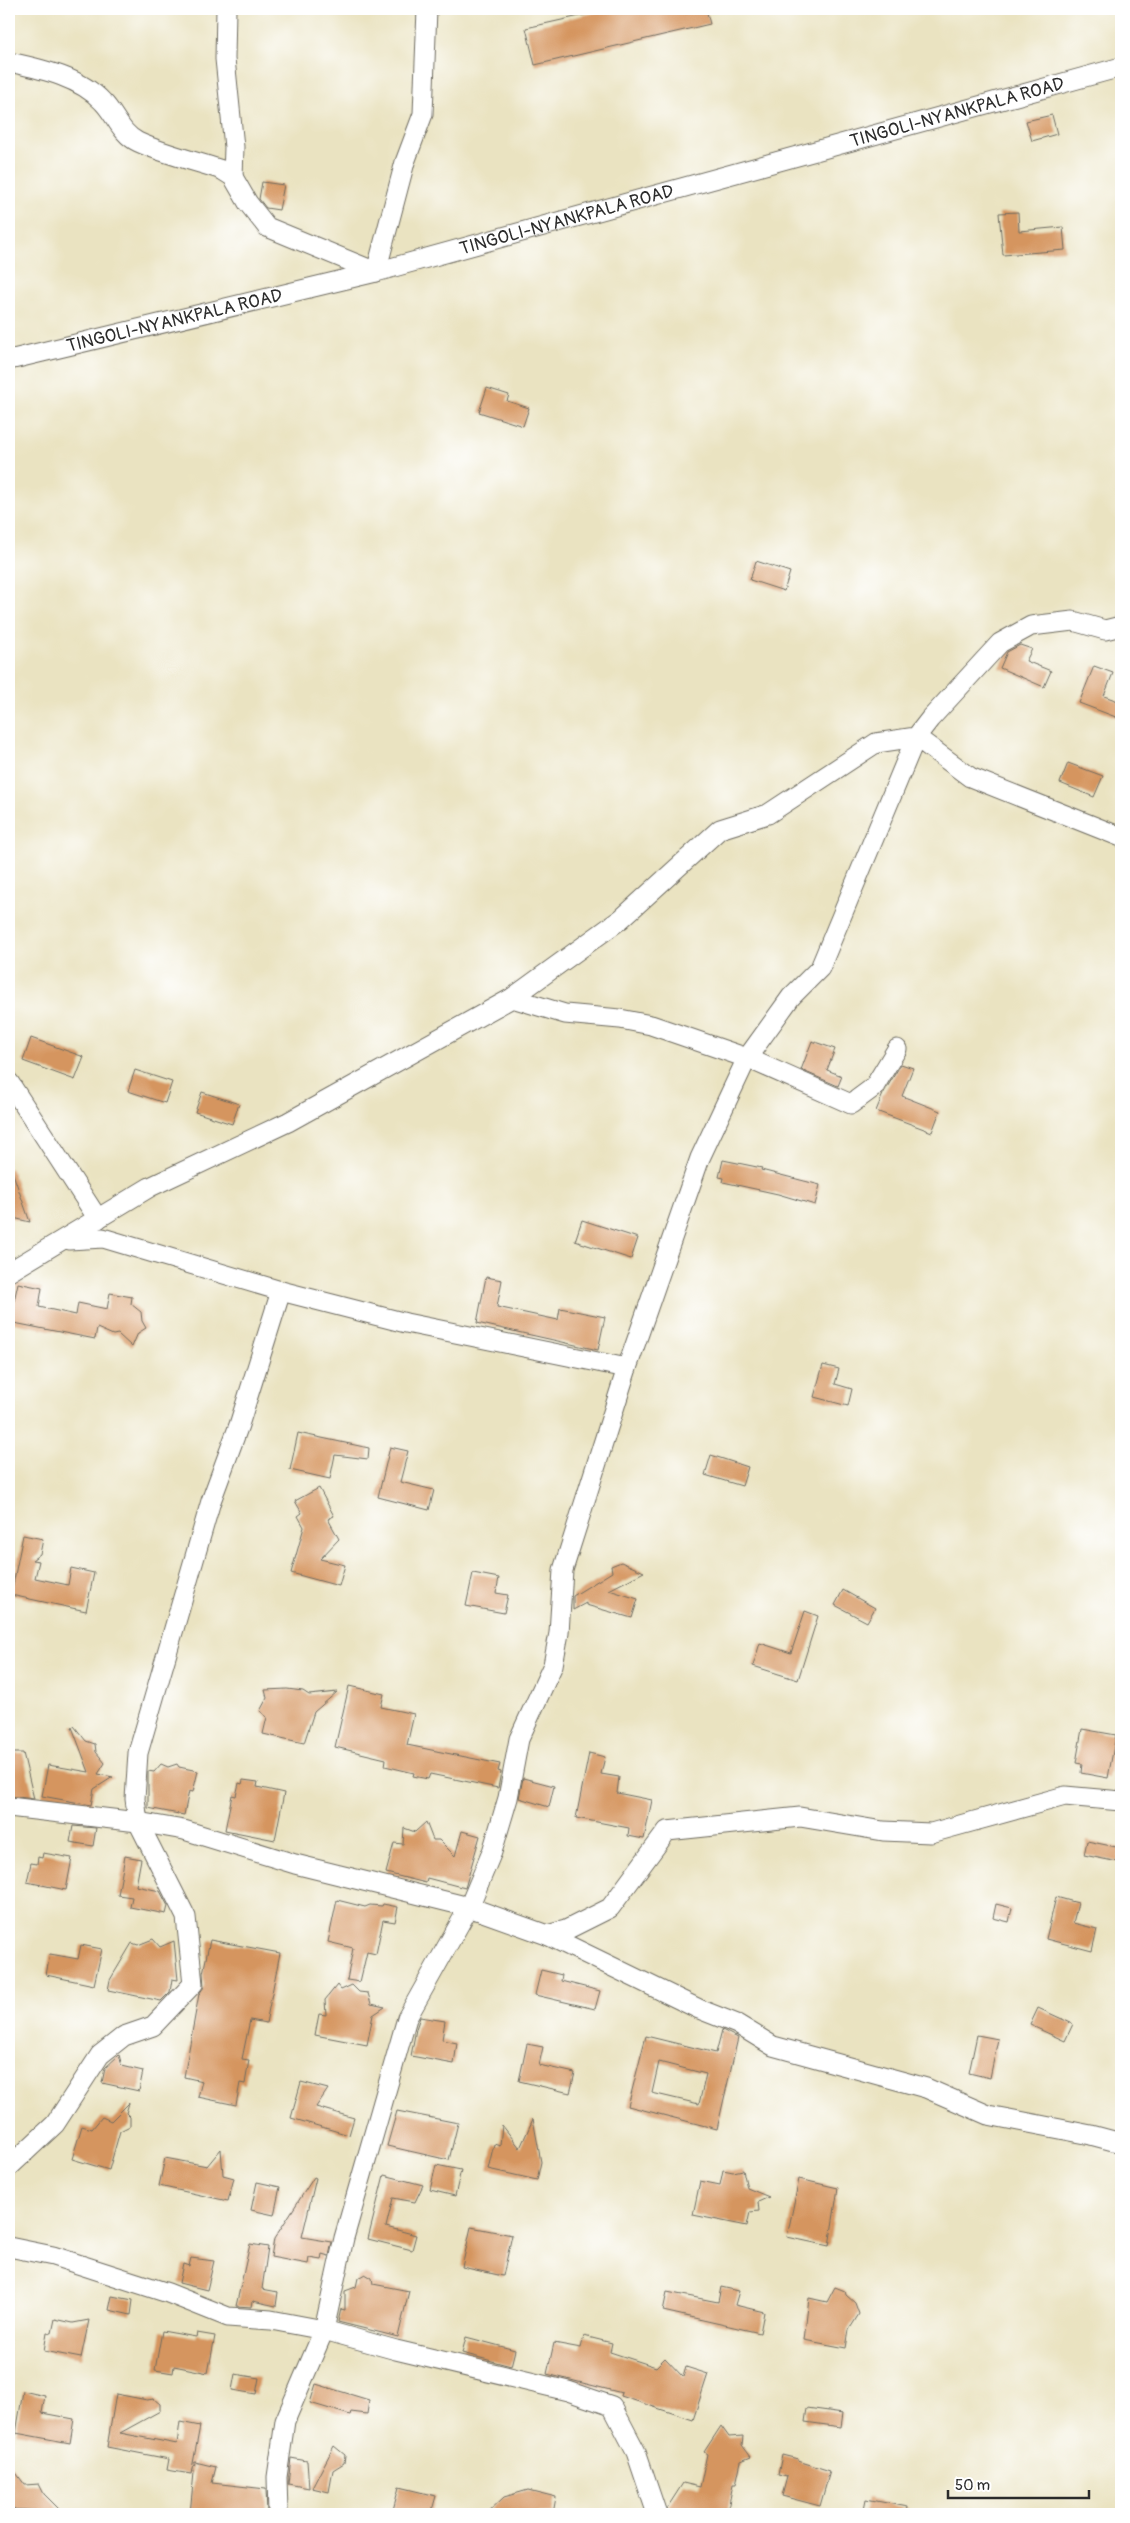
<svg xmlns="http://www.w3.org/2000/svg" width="1130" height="2523" font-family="Pangolin,sans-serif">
  <rect width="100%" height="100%" fill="#fff"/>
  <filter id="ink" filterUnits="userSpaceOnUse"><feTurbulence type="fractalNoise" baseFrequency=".02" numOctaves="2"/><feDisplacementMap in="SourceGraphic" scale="10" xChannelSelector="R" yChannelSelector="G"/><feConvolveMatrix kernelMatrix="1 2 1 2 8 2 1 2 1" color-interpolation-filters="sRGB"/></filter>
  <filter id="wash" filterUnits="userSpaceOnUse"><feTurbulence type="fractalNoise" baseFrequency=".0096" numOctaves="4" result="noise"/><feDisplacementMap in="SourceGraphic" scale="20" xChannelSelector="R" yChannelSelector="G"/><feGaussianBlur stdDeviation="1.12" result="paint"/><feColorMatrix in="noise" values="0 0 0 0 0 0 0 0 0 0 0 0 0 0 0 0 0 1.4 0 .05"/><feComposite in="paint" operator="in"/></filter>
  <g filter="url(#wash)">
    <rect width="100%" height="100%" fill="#eae3c1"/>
    <g id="blocks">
      <path fill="#d5955e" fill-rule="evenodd" d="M611 9H706L710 24 535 65 526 28Z
        M1052 115 1057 134 1032 141 1026 121Z
        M262 182 284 185 279 210 266 208 259 199Z
        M1018 212 1019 231 1063 227 1065 250 1003 255 999 213Z
        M487 388 509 395 507 401 529 408 523 426 479 412Z
        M756 561 790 572 784 591 750 580Z
        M1020 645 1032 649 1026 661 1051 671 1044 687 1000 668 1007 652Z
        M1094 666 1113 673 1104 696 1121 702V719L1079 703Z
        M1068 763 1103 776 1094 797 1060 783Z
        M31 1038 84 1057 75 1080 23 1061Z
        M812 1041 835 1049 827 1070 842 1076 838 1086 801 1070Z
        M901 1064 913 1068 902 1096 940 1111 932 1132 876 1111 883 1094Z
        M135 1070 172 1082 165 1103 128 1091Z
        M202 1092 239 1104 232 1124 195 1112Z
        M723 1160 762 1168 761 1170 820 1185 815 1205 778 1194 723 1182 724 1178 719 1177Z
        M11 1168 30 1222 9 1217V1169Z
        M582 1220 638 1238 631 1259 575 1241Z
        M486 1277 502 1280 497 1307 558 1320 560 1308 605 1317 598 1350 477 1323Z
        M18 1283 42 1288 39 1307 76 1315 78 1303 107 1309 110 1293 132 1297 131 1304 141 1312 142 1321 146 1328 138 1333 132 1347 118 1334 113 1335 97 1328 95 1339 9 1322V1300L14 1301Z
        M823 1365 839 1369 835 1384 852 1389 848 1406 814 1397Z
        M298 1433 369 1448 368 1459 335 1455 330 1479 290 1470Z
        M390 1447 408 1451 400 1482 434 1490 429 1510 378 1497Z
        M711 1455 748 1467 742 1486 705 1475Z
        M319 1488 334 1516 328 1519 339 1539 320 1559 345 1565 339 1586 291 1573 304 1527 298 1516 302 1513 295 1501Z
        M23 1535 43 1539 40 1554 32 1560 39 1561 35 1578 68 1585 71 1568 94 1573 86 1611 11 1595Z
        M621 1562 644 1572 609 1590 638 1599 632 1618 586 1605V1603L573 1610V1596L612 1572 611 1566Z
        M473 1573 499 1578 496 1593 508 1595 504 1613 466 1606Z
        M843 1590 875 1608 867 1622 835 1605Z
        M805 1611 818 1616 798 1680 753 1666 760 1643 791 1653Z
        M349 1686 384 1694 381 1707 414 1714 407 1745 500 1764 498 1771 501 1772 498 1788 430 1774 428 1779 413 1776 414 1773 385 1766 386 1759 335 1747Z
        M287 1689 303 1691 309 1695 337 1692 314 1712 304 1743 263 1734 267 1717 260 1711 267 1698 265 1690Z
        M74 1726 86 1741 95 1744 96 1752 105 1763 98 1774 113 1777 94 1789 91 1805 42 1796 48 1765 89 1772 72 1727Z
        M1082 1729 1116 1735 1108 1778 1081 1773 1082 1764 1076 1763Z
        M9 1753H23L34 1799 9 1796Z
        M589 1753 605 1757 601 1774 619 1777 617 1793 652 1800 644 1839 628 1836 629 1828 576 1818Z
        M161 1764 168 1767 177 1764 179 1767 198 1771 193 1792 189 1791 184 1815 148 1808V1771L154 1772Z
        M523 1778 554 1786 549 1807 519 1798Z
        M243 1780 258 1782 257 1787 284 1793 275 1840 225 1830 232 1795 236 1796 239 1783 242 1784Z
        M426 1822 433 1840H439L455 1856 462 1831 480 1836 465 1888 427 1878 426 1883 386 1873 394 1843 403 1844 404 1828 415 1832Z
        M73 1826 96 1828 93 1846 70 1842Z
        M1087 1841 1121 1848 1118 1862 1084 1855Z
        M43 1853 72 1858 66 1890 27 1882 31 1863 37 1864 38 1857 42 1858Z
        M125 1856 141 1859 136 1886 160 1891 168 1906 166 1914 130 1907 132 1897 118 1895Z
        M1056 1897 1078 1903 1073 1923 1097 1929 1092 1951 1046 1939Z
        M337 1900 365 1907 370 1905 382 1906 383 1904 398 1907 395 1922 383 1920 376 1954 367 1952 360 1982 347 1980 353 1948 328 1942Z
        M996 1904 1012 1908 1009 1922 993 1918Z
        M153 1939 160 1947 174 1941 178 1980 172 1979 170 1992 161 2001 108 1990 110 1980 132 1943 138 1945Z
        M210 1940 280 1953 266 2023 250 2020 242 2059 249 2060 245 2084 240 2083 236 2105 198 2097 202 2081 184 2077 199 1994 204 1987 203 1973Z
        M81 1945 102 1949 94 1985 46 1975 50 1954 78 1959Z
        M541 1970 562 1975 561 1981 600 1991 595 2009 535 1995Z
        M337 1985 341 1990 352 1985 359 1992 368 1993 371 2004 385 2007 373 2015 367 2045 315 2035 319 2014 326 2015 325 2000Z
        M1038 2008 1073 2024 1065 2041 1030 2025Z
        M420 2017 445 2021 442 2040 457 2043 454 2064 411 2056 416 2029Z
        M722 2030 738 2038 717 2129 628 2106 646 2036 716 2053ZM659 2062 706 2074 699 2104 652 2093Z
        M977 2035 998 2039 990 2078 969 2073Z
        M527 2044 543 2047 539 2065 575 2073 570 2093 519 2081Z
        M119 2055 122 2066 143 2071 139 2091 102 2083 105 2068Z
        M301 2082 328 2089 316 2107 354 2118 349 2135 291 2118Z
        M129 2103 126 2113 130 2117V2126L120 2131 109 2170 72 2159 82 2126 92 2129 102 2117 111 2121Z
        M397 2111 458 2123 449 2160 387 2146Z
        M533 2119 541 2162 537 2180 488 2169 494 2144 500 2146 502 2125 520 2148Z
        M221 2149 223 2175 234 2178 228 2201 159 2186 165 2158 207 2166Z
        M436 2165 461 2170 455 2196 430 2190Z
        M723 2170 733 2172 743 2170 747 2188 769 2197 758 2202 759 2211 750 2212 747 2226 693 2215 700 2181 720 2185Z
        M384 2175 423 2185 415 2202 393 2198 386 2227 416 2235 412 2250 368 2239Z
        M314 2177 316 2178 302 2237 332 2242 329 2256 322 2254 321 2260 309 2258 308 2264 271 2257 274 2239Z
        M799 2179 838 2188 829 2246 787 2237Z
        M257 2182 280 2187 274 2215 251 2210Z
        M471 2227 512 2235 503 2276 462 2267Z
        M250 2244 268 2247 262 2289 278 2292 276 2306 253 2301 252 2307 236 2306Z
        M191 2258 214 2261 207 2290 179 2283 183 2264 189 2266Z
        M365 2274 372 2278 373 2284 409 2291 398 2337 338 2322 341 2309 345 2310V2291L356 2287 358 2278Z
        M721 2287 739 2291 735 2305 764 2312 760 2333 663 2311 667 2292 718 2302Z
        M835 2287 845 2291 846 2295 855 2303 859 2314 849 2330 846 2348 804 2340 809 2298 827 2302Z
        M112 2296 133 2300 131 2315 109 2310Z
        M55 2319 73 2323 89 2320 81 2358 44 2351 47 2332 52 2333Z
        M162 2331 196 2337 197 2333 215 2336 208 2373 174 2366 173 2373 155 2370Z
        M584 2336 612 2343 610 2352 656 2367 665 2358 683 2377 686 2367 708 2374 693 2420 621 2396 622 2393 547 2374 554 2343 581 2348Z
        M466 2337 515 2350 511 2366 462 2353Z
        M235 2374 259 2378 256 2394 232 2390Z
        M316 2384 369 2400 367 2414 351 2412 350 2415 310 2403Z
        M23 2391 45 2396 42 2413 74 2419 70 2443 16 2433Z
        M116 2394 147 2400 154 2399 160 2404V2411L120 2433 177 2444 180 2422 200 2426 191 2474 167 2470 169 2459 107 2447Z
        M807 2408 843 2413 841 2427 805 2422Z
        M721 2426 729 2437 743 2436 742 2445 751 2457 741 2461 736 2484H733L727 2514H668L667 2508 683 2483 700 2487 707 2454 704 2452Z
        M334 2446 345 2455 344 2463 333 2470 329 2492 312 2488Z
        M782 2455 798 2459V2461L830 2471 820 2506 782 2496 787 2477 778 2475Z
        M291 2458 307 2461 309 2488 288 2484Z
        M195 2462 216 2467 212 2483 266 2489 267 2514 209 2510V2514H190Z
        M11 2466 25 2485 39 2484 44 2494 62 2512 9 2509V2493L12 2492Z
        M399 2487 436 2496 431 2514H412L393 2510Z
        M528 2490 556 2497 553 2514H486L504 2497Z
        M866 2499 908 2507 907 2514H863Z"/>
    </g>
  </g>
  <g filter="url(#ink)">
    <use href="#blocks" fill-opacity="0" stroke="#6e6b60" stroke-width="1"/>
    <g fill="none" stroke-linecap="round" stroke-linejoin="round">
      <defs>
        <g id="street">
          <path d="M226 9 225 59 234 147 233 177"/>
          <path d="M9 62C41 69 80 77 103 102 115 114 121 134 138 142 164 154 195 161 222 170L233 177 248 203 267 227 376 272 405 162 423 114 427 9"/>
          <path id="s1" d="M9 360 376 272 1121 67"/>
          <path d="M512 998 565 1014 620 1019 651 1025 747 1058 851 1104 874 1087 897 1049"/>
          <path d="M9 1082 98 1219"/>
          <path d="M69 1240 103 1238 281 1291 406 1323 627 1368"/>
          <path d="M9 1272 150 1187 288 1122 512 998 621 919 720 829 768 814 876 743 916 737 930 719 1000 643 1031 626 1073 621 1105 630 1121 626"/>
          <path d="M9 1807 138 1822 184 1830 295 1864 469 1907 547 1935 699 2009 737 2024 773 2046 926 2088 988 2115 1091 2135 1121 2143"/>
          <path d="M547 1935 566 1930 610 1908 667 1831 800 1817 883 1831 931 1833 1065 1796 1121 1801"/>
          <path d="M9 2167 55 2124 100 2055 124 2036 153 2026 193 1984 186 1917 138 1822 135 1799 138 1753 211 1501 239 1425 281 1291"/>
          <path d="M9 2247 53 2256 168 2293 228 2317 271 2320 324 2330 396 2350 568 2391 612 2406 636 2452 657 2514"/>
          <path d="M278 2514 277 2477 285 2421 324 2330 344 2238 407 2018 469 1907 492 1852 508 1798 519 1739 553 1665 559 1633 563 1570 627 1368 700 1158 747 1058 791 997 820 968 916 737 970 777 1121 837"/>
        </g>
      </defs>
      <use href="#street" stroke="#6e6b60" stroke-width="21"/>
      <use href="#street" stroke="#fff" stroke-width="19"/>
    </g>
  </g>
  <g text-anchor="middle" stroke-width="4" stroke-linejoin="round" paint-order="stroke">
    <g font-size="18" fill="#2b2b2b" stroke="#fff">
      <text dy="6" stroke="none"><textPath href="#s1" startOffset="980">TINGOLI-NYANKPALA ROAD</textPath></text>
      <text dy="6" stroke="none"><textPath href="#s1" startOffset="575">TINGOLI-NYANKPALA ROAD</textPath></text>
      <text dy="6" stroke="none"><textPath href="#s1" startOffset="170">TINGOLI-NYANKPALA ROAD</textPath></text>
    </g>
  </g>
  <rect width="1130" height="2523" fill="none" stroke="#fff" stroke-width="30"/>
  <path d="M948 2490v8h141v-8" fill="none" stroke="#2b2b2b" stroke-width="2.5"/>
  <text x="955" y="2490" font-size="15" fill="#2b2b2b" stroke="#ffffff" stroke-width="4" paint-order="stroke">50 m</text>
</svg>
